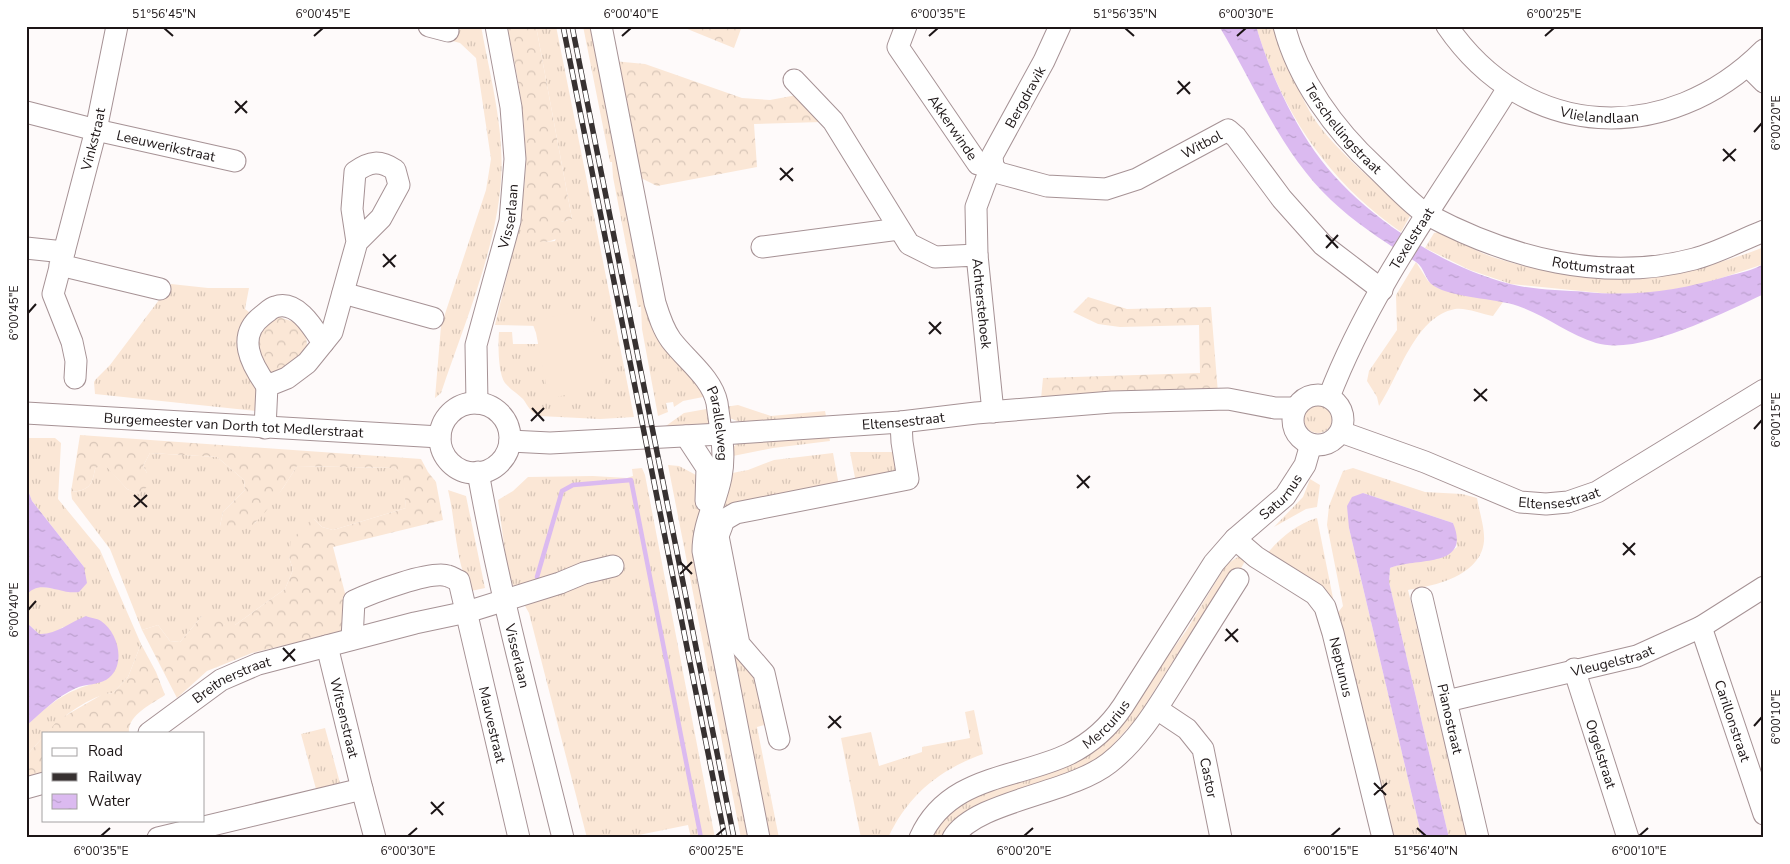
<svg xmlns="http://www.w3.org/2000/svg" width="1790" height="864" font-family="'Nunito Sans',sans-serif">
  <defs>
    <pattern id="grass-tufts" width="24" height="20" patternUnits="userSpaceOnUse" patternTransform="scale(1.25)"><rect width="24" height="20" fill="#fbe7d6"/><path d="M3 7l-1-3M5 7V3M7 7l1-3M15 17l-1-3M17 17v-4M19 17l1-3" fill="none" stroke="#d7c5b7"/></pattern>
    <pattern id="forest-crowns" width="20" height="18" patternUnits="userSpaceOnUse" patternTransform="scale(1.25)"><rect width="20" height="18" fill="#fbe7d6"/><path d="M2 6a3 3 0 1 1 6 0M12 15a3 3 0 1 1 6 0" fill="none" stroke="#d7c5b7"/></pattern>
    <pattern id="water-ripples" width="26" height="14" patternUnits="userSpaceOnUse" patternTransform="scale(1.25)"><rect width="26" height="14" fill="#dbbaf0"/><path d="M2 4q2-2 4 0t4 0M15 11q2-2 4 0t4 0" fill="none" stroke="#bb9fcd"/></pattern>
  </defs>
  <rect width="100%" height="100%" fill="#fefafa"/>
  <path fill="url(#grass-tufts)" d="M450 26H481C490 76 505 130 501 181 496 250 463 327 441 393L435 398 441 326 486 190 491 159 476 58 460 43 449 40Z
    M536 26H556L634 417 600 419 539 416C531 413 528 406 523 399 518 394 510 389 505 383 498 373 498 345 499 332H512L513 344H538L539 326 495 325 521 217C527 235 534 244 555 241L561 222 572 219Z
    M583 26H595L649 300 708 396 683 401 674 407 673 402 666 403 668 412 658 416 642 329 641 307H638L613 177 612 162H610Z
    M1256 26H1276C1284 56 1295 85 1310 112 1330 146 1376 184 1407 210L1410 216 1401 232C1327 181 1281 111 1256 26Z
    M1439 232C1459 241 1478 253 1499 259 1588 287 1677 282 1764 247V264L1700 285 1651 293 1611 294 1511 284 1470 270 1425 248 1434 233Z
    M1416 262 1428 281 1438 288 1503 302 1493 316C1482 314 1465 307 1455 309 1414 317 1399 377 1379 406L1377 397 1367 381 1369 371 1397 330 1396 295Z
    M171 284 208 288H249L245 309 254 316C255 346 259 382 256 411L95 394 94 382 96 379 110 365Z
    M738 405 771 416 825 411 827 421 767 423 756 421H737L727 417 725 407Z
    M1304 419a14 14 0 1 1 28 0a14 14 0 1 1-28 0Z
    M712 408 711 421 706 425 663 428 684 413Z
    M829 436 830 441 773 448 733 456 732 448 738 443Z
    M26 438H55L61 443 58 499 100 550 141 644 128 677 113 693C91 695 61 717 47 733H44V736L26 756V726C55 699 67 690 106 680L63 627 51 635 39 634 26 622C26 614 25 605 26 598 30 576 63 594 79 591L84 567 32 501 26 485Z
    M850 452H895L897 469 895 472 856 483Z
    M150 453 217 457 244 480 245 490 223 512 220 526 255 523 283 488 297 466 395 468 404 476 406 508 333 530 322 527 314 519 289 557 293 570 285 589 235 625H225L202 616 180 642 170 641 158 625 142 630 110 549 72 499 71 492C89 490 92 486 95 469L103 462 127 489 139 494 147 473 143 466Z
    M833 453 839 486 724 514 756 680 768 724 757 727 779 838H764L707 547 727 474 748 470 774 460Z
    M668 465 679 466 696 475 705 508 755 838H741Z
    M642 468 645 475 715 838H691L688 825 624 838H587L529 613 512 583 506 559 498 500 513 491 528 477 593 476 627 478 633 476 632 469Z
    M1353 468 1425 492 1462 494 1477 498C1479 511 1485 528 1484 541 1481 576 1434 586 1408 590L1468 838H1449L1389 582 1390 568C1413 558 1437 565 1457 547L1453 523 1363 493 1349 528 1422 838H1386L1336 615 1343 606 1327 525 1329 506 1343 471Z
    M1310 479 1320 485 1317 507 1306 509 1274 527 1303 497Z
    M448 490 466 496 485 588 471 591C455 563 456 522 448 490Z
    M1317 518 1333 598 1331 600 1265 556C1279 539 1296 524 1317 518Z
    M1239 556 1245 561 1239 572 1228 574 1137 718 1100 759 946 838H927L962 799 1051 770 1152 678 1186 631 1226 565Z
    M974 710 983 754C939 770 908 795 888 838H861L841 738 871 732 879 766 922 752V747L970 738 965 712Z
    M325 728 340 783 316 789 301 734Z"/>
  <path fill="url(#forest-crowns)" d="M507 26H536L572 219 561 222 563 235C553 242 538 246 528 235 516 219 524 197 525 179 528 127 518 77 507 26Z
    M680 26H719L727 29 728 26H742L734 48Z
    M613 61 645 64 742 98 770 100 797 95 822 122 754 124 757 167 657 186 637 176Z
    M1088 297 1127 309 1211 307 1218 393 1041 399 1043 378 1200 373 1199 325 1120 327 1098 324 1073 312Z
    M279 317 300 324C319 356 295 363 270 378L260 370 257 329 264 322Z
    M80 435 421 459 428 472 436 482 443 520 333 547 346 597 348 630 252 653 207 671 177 698 142 630 158 625 170 641 180 642 202 616H215L225 625H235L285 589 293 570 289 557 291 540 313 518 322 527 333 530 406 508 403 476 395 468 297 466C287 482 265 518 249 527 244 530 236 531 230 532L220 526 223 512 245 490 244 480 217 457 150 453 143 466 147 473V487L139 494 127 489 103 463 95 469C92 486 89 490 71 492Z
    M141 644 156 672 165 695C152 704 127 715 129 733H47L58 720 103 694 113 693 128 677Z
    M44 736V773L26 778V756Z"/>
  <path fill="#fbe7d6" d="M589 308 605 385 549 399 536 333 532 322Z"/>
  <path fill="url(#water-ripples)" d="M1219 26H1256C1268 67 1286 107 1309 143 1351 208 1436 265 1510 284 1534 290 1561 290 1586 292 1635 297 1681 290 1728 276 1740 273 1753 270 1764 264V294C1723 313 1640 356 1596 343 1568 334 1545 315 1518 306 1495 298 1452 298 1434 286 1425 281 1425 268 1416 262 1388 244 1356 224 1331 200 1281 153 1254 84 1219 26Z
    M26 485 32 501 84 567 87 583 79 592C60 595 39 577 26 596Z
    M1363 493 1453 523C1472 569 1416 557 1390 568L1389 582 1449 838H1422L1349 528 1347 506 1352 497Z
    M86 616C90 618 97 618 101 621 119 633 127 667 106 680 97 685 85 684 76 688 56 697 42 712 26 726V622L39 634C56 635 70 622 86 616Z"/>
  <g fill="none" stroke-linecap="round" stroke-linejoin="round">
    <path stroke="#dbbaf0" stroke-width="4.5" d="M537 577 562 491 573 485 631 480 701 838"/>
    <defs>
      <g id="minor">
        <path d="M429 26 448 31"/>
        <path id="s1" d="M601 26 655 303C659 316 663 329 671 340 686 360 712 378 717 403 720 427 726 453 721 477 716 503 703 524 703 551L759 838"/>
        <path id="s2" d="M906 26 898 47 978 164 993 167 989 172 976 207 977 255"/>
        <path id="s3" d="M1060 26 1044 61 992 156 993 167 999 173 1047 186 1106 189 1137 179 1228 130 1236 137 1282 199 1323 245 1382 290"/>
        <path id="s4" d="M1284 26C1298 80 1335 130 1375 167 1389 180 1413 207 1428 215 1509 258 1603 283 1694 259 1717 253 1741 240 1764 231"/>
        <path id="s5" d="M1447 26C1526 141 1667 147 1764 50"/>
        <path d="M1748 66 1764 82"/>
        <path id="s6" d="M794 80 833 121 909 244 935 257 977 255 993 412"/>
        <path id="s7" d="M26 112 96 130 235 161"/>
        <path d="M762 247 899 229"/>
        <path d="M26 248 64 252"/>
        <path d="M60 265 160 289"/>
        <path d="M343 293 433 318"/>
        <path id="s8" d="M75 378 76 361 72 342 53 294 96 130 117 26"/>
        <path d="M267 386C251 364 236 336 262 316 266 313 271 308 275 307 297 299 314 329 323 343"/>
        <circle cx="1318" cy="420" r="25"/>
        <path id="s9" d="M1329 397C1372 285 1446 189 1508 88"/>
        <path id="s10" d="M477 403 476 345 510 221 515 159 511 107 496 26"/>
        <circle cx="475" cy="438" r="35"/>
        <path id="s11" d="M26 413 440 437"/>
        <path d="M265 428 267 386 287 378 307 363 332 332 357 242 381 218 399 185 395 170C380 160 370 161 355 172L352 209 357 242"/>
        <path id="s12" d="M1341 432 1425 462 1520 502 1546 504 1568 502 1597 492 1764 390"/>
        <path d="M686 436 707 468 706 501"/>
        <path id="s13" d="M510 441 550 443 721 434 901 422 976 413 1112 402 1228 399 1275 408H1295"/>
        <path id="s14" d="M478 472C500 596 533 716 563 838"/>
        <path id="s15" d="M1235 539 1256 557 1315 594 1325 607 1333 633 1383 838"/>
        <path id="s16" d="M1422 598 1478 838"/>
        <path id="s17" d="M1701 627 1764 814"/>
        <path id="s18" d="M352 639 354 601C371 593 431 570 448 576 452 577 456 580 459 581L519 838"/>
        <path id="s19" d="M327 646 362 789"/>
        <path id="s20" d="M1574 669 1628 838"/>
        <path id="s21" d="M1447 701 1637 656 1701 627 1764 587"/>
        <path id="s22" d="M1157 709 1187 729 1203 749 1221 838"/>
        <path id="s23" d="M149 733 221 680 258 664 415 623 467 612 560 583 584 573 613 566"/>
        <path d="M779 739 764 673 739 644 718 536 724 520 736 513 908 479 902 442 901 422"/>
        <path d="M26 788 44 783"/>
        <path d="M158 838 362 789 375 838"/>
        <path id="s24" d="M920 838C948 775 1017 779 1069 754 1091 743 1109 727 1123 706L1214 563 1235 539 1285 496 1305 465 1311 444"/>
        <path d="M953 838C975 801 1070 794 1109 763 1141 738 1160 703 1181 670 1200 639 1219 609 1238 579"/>
      </g>
    </defs>
    <use href="#minor" stroke="#a69295" stroke-width="23"/>
    <use href="#minor" stroke="#fff" stroke-width="21"/>
    <defs>
      <path id="rail" d="M563 26 725 838
        M572 26 734 838"/>
    </defs>
    <use href="#rail" stroke="#373131" stroke-width="5.5"/>
    <use href="#rail" stroke="#fff" stroke-width="4" stroke-dasharray="11" stroke-linecap="butt"/>
  </g>
  <path fill="none" stroke="#1c1516" stroke-width="2" d="M164 28 173 36M1125 28 1134 36M314 36 323 28M622 36 631 28M929 36 938 28M1237 36 1246 28M1545 36 1554 28M1178 81 1190 94M1177 94 1190 82M235 101 247 113M235 113 247 101M1754 132 1762 123M1723 149 1735 161M1723 161 1736 149M780 168 793 181M780 180 793 168M1326 235 1338 248M1326 248 1338 235M383 254 395 267M383 267 396 255M28 313 36 304M929 322 941 334M929 334 941 322M1474 389 1487 401M1474 401 1487 389M532 408 544 421M531 421 544 408M1754 429 1762 420M1077 475 1089 488M1077 488 1090 476M134 495 147 507M134 507 147 495M1623 543 1635 555M1623 555 1635 543M680 562 692 574M680 574 692 562M28 610 36 601M1226 629 1238 642M1225 641 1238 629M283 648 295 661M283 661 295 649M829 716 841 728M1754 726 1762 717M828 728 841 716M1374 783 1386 795M1374 795 1387 783M431 802 443 815M431 814 444 802M1417 828 1426 836M101 836 110 828M408 836 417 828M716 836 725 828M1024 836 1033 828M1331 836 1340 828M1639 836 1648 828"/>
  <g text-anchor="middle" stroke-width="5" stroke-linejoin="round" paint-order="stroke">
    <g font-size="14" fill="#1c1516" stroke="#fff">
      <text transform="translate(1025 97) rotate(-61)" y="5">Bergdravik</text>
      <text dy="5" stroke="none"><textPath href="#s5" startOffset="184">Vlielandlaan</textPath></text>
      <text dy="5" stroke="none"><textPath href="#s4" startOffset="120">Terschellingstraat</textPath></text>
      <text dy="5" stroke="none"><textPath href="#s2" startOffset="120">Akkerwinde</textPath></text>
      <text dy="5" stroke="none"><textPath href="#s8" startOffset="248">Vinkstraat</textPath></text>
      <text dy="5" stroke="none"><textPath href="#s3" startOffset="381">Witbol</textPath></text>
      <text dy="5" stroke="none"><textPath href="#s7" startOffset="144">Leeuwerikstraat</textPath></text>
      <text dy="5" stroke="none"><textPath href="#s10" startOffset="191">Visserlaan</textPath></text>
      <text dy="5" stroke="none"><textPath href="#s9" startOffset="179">Texelstraat</textPath></text>
      <text dy="5" stroke="none"><textPath href="#s4" startOffset="416">Rottumstraat</textPath></text>
      <text dy="5" stroke="none"><textPath href="#s6" startOffset="321">Achterstehoek</textPath></text>
      <text dy="5" stroke="none"><textPath href="#s13" startOffset="394">Eltensestraat</textPath></text>
      <text dy="5" stroke="none"><textPath href="#s11" startOffset="208">Burgemeester van Dorth tot Medlerstraat</textPath></text>
      <text dy="5" stroke="none"><textPath href="#s1" startOffset="422">Parallelweg</textPath></text>
      <text dy="5" stroke="none"><textPath href="#s12" startOffset="232">Eltensestraat</textPath></text>
      <text dy="5" stroke="none"><textPath href="#s24" startOffset="514">Saturnus</textPath></text>
      <text dy="5" stroke="none"><textPath href="#s14" startOffset="188">Visserlaan</textPath></text>
      <text dy="5" stroke="none"><textPath href="#s21" startOffset="170">Vleugelstraat</textPath></text>
      <text dy="5" stroke="none"><textPath href="#s15" startOffset="176">Neptunus</textPath></text>
      <text dy="5" stroke="none"><textPath href="#s23" startOffset="99">Breitnerstraat</textPath></text>
      <text dy="5" stroke="none"><textPath href="#s19" startOffset="74">Witsenstraat</textPath></text>
      <text dy="5" stroke="none"><textPath href="#s16" startOffset="124">Pianostraat</textPath></text>
      <text dy="5" stroke="none"><textPath href="#s17" startOffset="99">Carillonstraat</textPath></text>
      <text dy="5" stroke="none"><textPath href="#s24" startOffset="225">Mercurius</textPath></text>
      <text dy="5" stroke="none"><textPath href="#s18" startOffset="296">Mauvestraat</textPath></text>
      <text dy="5" stroke="none"><textPath href="#s20" startOffset="89">Orgelstraat</textPath></text>
      <text dy="5" stroke="none"><textPath href="#s22" startOffset="91">Castor</textPath></text>
    </g>
  </g>
  <rect width="1790" height="864" fill="none" stroke="#ffffff" stroke-width="55"/>
  <rect x="42" y="732" width="162" height="90" fill="#ffffff" stroke="#a4a1a2"/>
  <rect x="52" y="748" width="25" height="8" fill="#ffffff" stroke="#a4a1a2"/>
  <text x="88" y="756" font-size="15" fill="#1c1516">Road</text>
  <rect x="52" y="773" width="25" height="8" fill="#373131" stroke="#a4a1a2"/>
  <text x="88" y="782" font-size="15" fill="#1c1516">Railway</text>
  <rect x="52" y="794" width="25" height="15" fill="url(#water-ripples)" stroke="#a4a1a2"/>
  <text x="88" y="806" font-size="15" fill="#1c1516">Water</text>
  <rect x="28" y="28" width="1734" height="808" fill="none" stroke="#1c1516" stroke-width="2"/>
  <g font-size="12" text-anchor="middle" fill="#1c1516">
    <text x="164" y="18">51°56'45"N</text>
    <text x="323" y="18">6°00'45"E</text>
    <text x="631" y="18">6°00'40"E</text>
    <text x="938" y="18">6°00'35"E</text>
    <text x="1125" y="18">51°56'35"N</text>
    <text x="1246" y="18">6°00'30"E</text>
    <text x="1554" y="18">6°00'25"E</text>
    <text transform="translate(1776 123) rotate(-90)" y="4">6°00'20"E</text>
    <text transform="translate(14 313) rotate(-90)" y="4">6°00'45"E</text>
    <text transform="translate(1776 420) rotate(-90)" y="4">6°00'15"E</text>
    <text transform="translate(14 610) rotate(-90)" y="4">6°00'40"E</text>
    <text transform="translate(1776 717) rotate(-90)" y="4">6°00'10"E</text>
    <text x="101" y="855">6°00'35"E</text>
    <text x="408" y="855">6°00'30"E</text>
    <text x="716" y="855">6°00'25"E</text>
    <text x="1024" y="855">6°00'20"E</text>
    <text x="1331" y="855">6°00'15"E</text>
    <text x="1426" y="855">51°56'40"N</text>
    <text x="1639" y="855">6°00'10"E</text>
  </g>
</svg>
